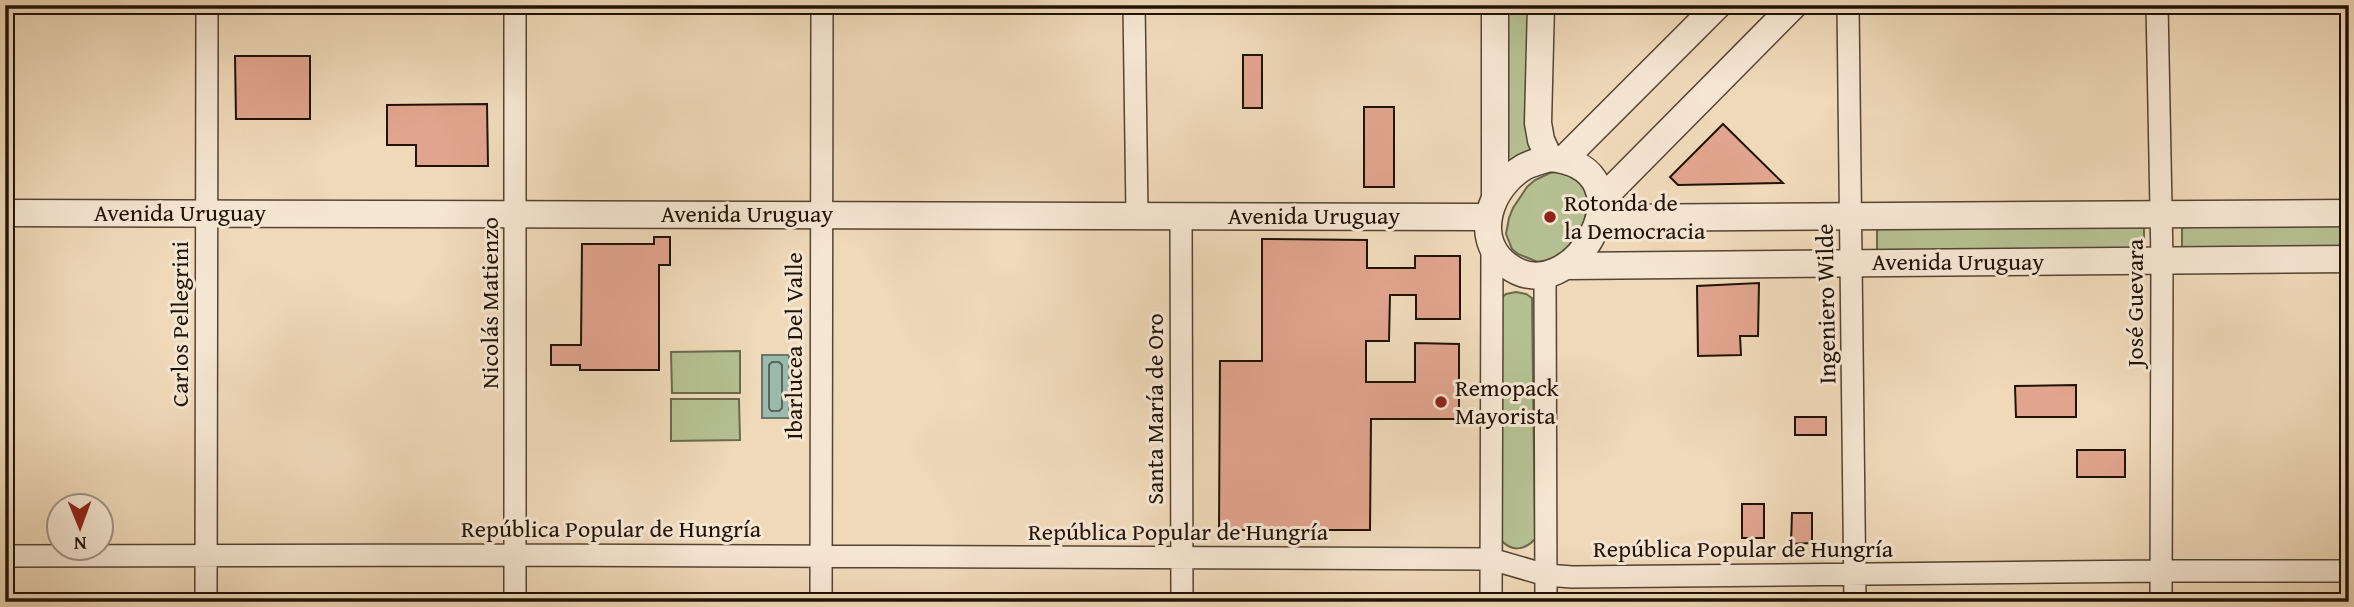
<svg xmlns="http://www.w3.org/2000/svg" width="2354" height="607" font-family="'Gentium Book Plus',serif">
  <rect width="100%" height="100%" fill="#efd9b9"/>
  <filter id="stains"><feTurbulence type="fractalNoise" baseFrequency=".00286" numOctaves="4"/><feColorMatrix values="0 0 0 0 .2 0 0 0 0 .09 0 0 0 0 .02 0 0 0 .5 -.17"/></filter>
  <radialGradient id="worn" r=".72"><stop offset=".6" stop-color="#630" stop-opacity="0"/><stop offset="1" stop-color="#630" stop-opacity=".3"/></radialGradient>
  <path fill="#b5c092" stroke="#6a6a4c" stroke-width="2" d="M1506 5H1533L1534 153 1507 168Z
    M1557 172 1575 177 1589 196 1584 224 1563 254 1540 263 1518 254 1512 249 1506 234 1509 218 1513 208 1527 187 1535 180 1550 173Z
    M2349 223V252L2182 248V229L2186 226Z
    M2144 227V248L1881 255 1877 249V231L1880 228Z
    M1516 292 1526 294 1532 298 1535 539C1524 551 1511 552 1500 539L1499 300 1506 294Z
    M740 351V393H672L671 352Z
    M671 399H739L740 440 671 441Z"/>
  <path fill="#9abaad" stroke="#69776a" stroke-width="2" d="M762 355H789V418H762Z"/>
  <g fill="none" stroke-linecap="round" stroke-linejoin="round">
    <path stroke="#5d665a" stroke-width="2" d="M772 362H779L782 365V408L779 411H771L769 408V365Z"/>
  </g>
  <path fill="#e1a48e" stroke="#201306" stroke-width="2" d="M1243 55H1262V108H1243Z
    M235 56H310V119H236Z
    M487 104 488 166H416V145H387V105Z
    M1364 107H1394V187H1364Z
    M1723 124 1783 183 1678 185 1670 177Z
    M654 237H670V265H659V370H580V365H551V345H581L582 244H654Z
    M1262 239 1367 240V268H1415V256H1460V319H1416V295H1390L1389 341H1366V382H1415V343L1459 344V419H1371L1370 530H1219L1220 361H1262Z
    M1759 283 1758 336H1740L1741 355 1698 356 1697 286Z
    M2076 385V417H2016L2015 386Z
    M1795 417H1826V435H1795Z
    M2077 450H2125V477H2077Z
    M1742 504H1764V538H1742Z
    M1792 513H1812V543L1791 544Z"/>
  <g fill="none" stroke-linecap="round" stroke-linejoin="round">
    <defs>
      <path id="minor" d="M1134 5 1137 215
        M1848 5 1855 602
        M2157 5 2162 260 2161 602
        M1181 215 1182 602
        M1545 275 1546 602
        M5 556 515 555 1491 559 1546 575 1572 577 2160 571H2349
        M206 602 207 5
        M515 602V5
        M821 602 822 5
        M1491 602 1492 246"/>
      <path id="tertiary" d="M1541 5 1538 123 1541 140 1549 158
        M1549 158C1657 167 1572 316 1507 265 1472 238 1490 187 1524 167 1531 163 1541 161 1549 158Z
        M1563 160 1718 5
        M1495 197V5
        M1601 200 1794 5
        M5 213 1488 217
        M1601 218 2349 213
        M1567 266 2349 259"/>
    </defs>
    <use href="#minor" stroke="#544433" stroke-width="24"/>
    <use href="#tertiary" stroke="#544433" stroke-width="29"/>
    <use href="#minor" stroke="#f5e6d2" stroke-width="21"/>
    <use href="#tertiary" stroke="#f5e6d2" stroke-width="26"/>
  </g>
  <g fill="#8f2418" stroke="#f5e6d2" stroke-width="2.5">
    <circle cx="1550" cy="217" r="7"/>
    <circle cx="1441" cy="402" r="7"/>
  </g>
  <g text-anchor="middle" stroke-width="6" stroke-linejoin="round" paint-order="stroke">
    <g font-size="24" fill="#201306" stroke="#f5e6d2" text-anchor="start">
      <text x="1564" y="211">Rotonda de<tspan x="1564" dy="28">la Democracia</tspan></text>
      <text x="1455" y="396">Remopack<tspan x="1455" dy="28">Mayorista</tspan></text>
    </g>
    <g font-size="24" fill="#201306" stroke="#f5e6d2">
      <text x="180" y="221">Avenida Uruguay</text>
      <text x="747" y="222">Avenida Uruguay</text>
      <text x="1314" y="224">Avenida Uruguay</text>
      <text x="1958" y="270">Avenida Uruguay</text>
      <text transform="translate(490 303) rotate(-90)" y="8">Nicolás Matienzo</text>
      <text transform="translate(2135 303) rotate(-90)" y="8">José Guevara</text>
      <text transform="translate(1826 304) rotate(-91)" y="8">Ingeniero Wilde</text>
      <text transform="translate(180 324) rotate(-90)" y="8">Carlos Pellegrini</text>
      <text transform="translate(794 346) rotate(-90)" y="8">Ibarlucea Del Valle</text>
      <text transform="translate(1155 409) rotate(-90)" y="8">Santa María de Oro</text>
      <text x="611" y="537">República Popular de Hungría</text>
      <text x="1178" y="540">República Popular de Hungría</text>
      <text x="1743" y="557">República Popular de Hungría</text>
    </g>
  </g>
  <rect width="2354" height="607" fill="none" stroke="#efd9b9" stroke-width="28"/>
  <rect x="7" y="7" width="2340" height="593" fill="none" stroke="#201306" stroke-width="3.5"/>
  <rect x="14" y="14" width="2326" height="579" fill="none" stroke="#201306" stroke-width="2"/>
  <g transform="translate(80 527) rotate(179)"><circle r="33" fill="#f5e6d2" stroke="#a09280" stroke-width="2"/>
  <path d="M0-5L12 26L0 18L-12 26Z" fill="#8f2418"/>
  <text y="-10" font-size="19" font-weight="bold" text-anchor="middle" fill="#201306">N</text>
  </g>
  <rect width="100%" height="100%" filter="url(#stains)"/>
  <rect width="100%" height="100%" fill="url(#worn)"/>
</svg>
